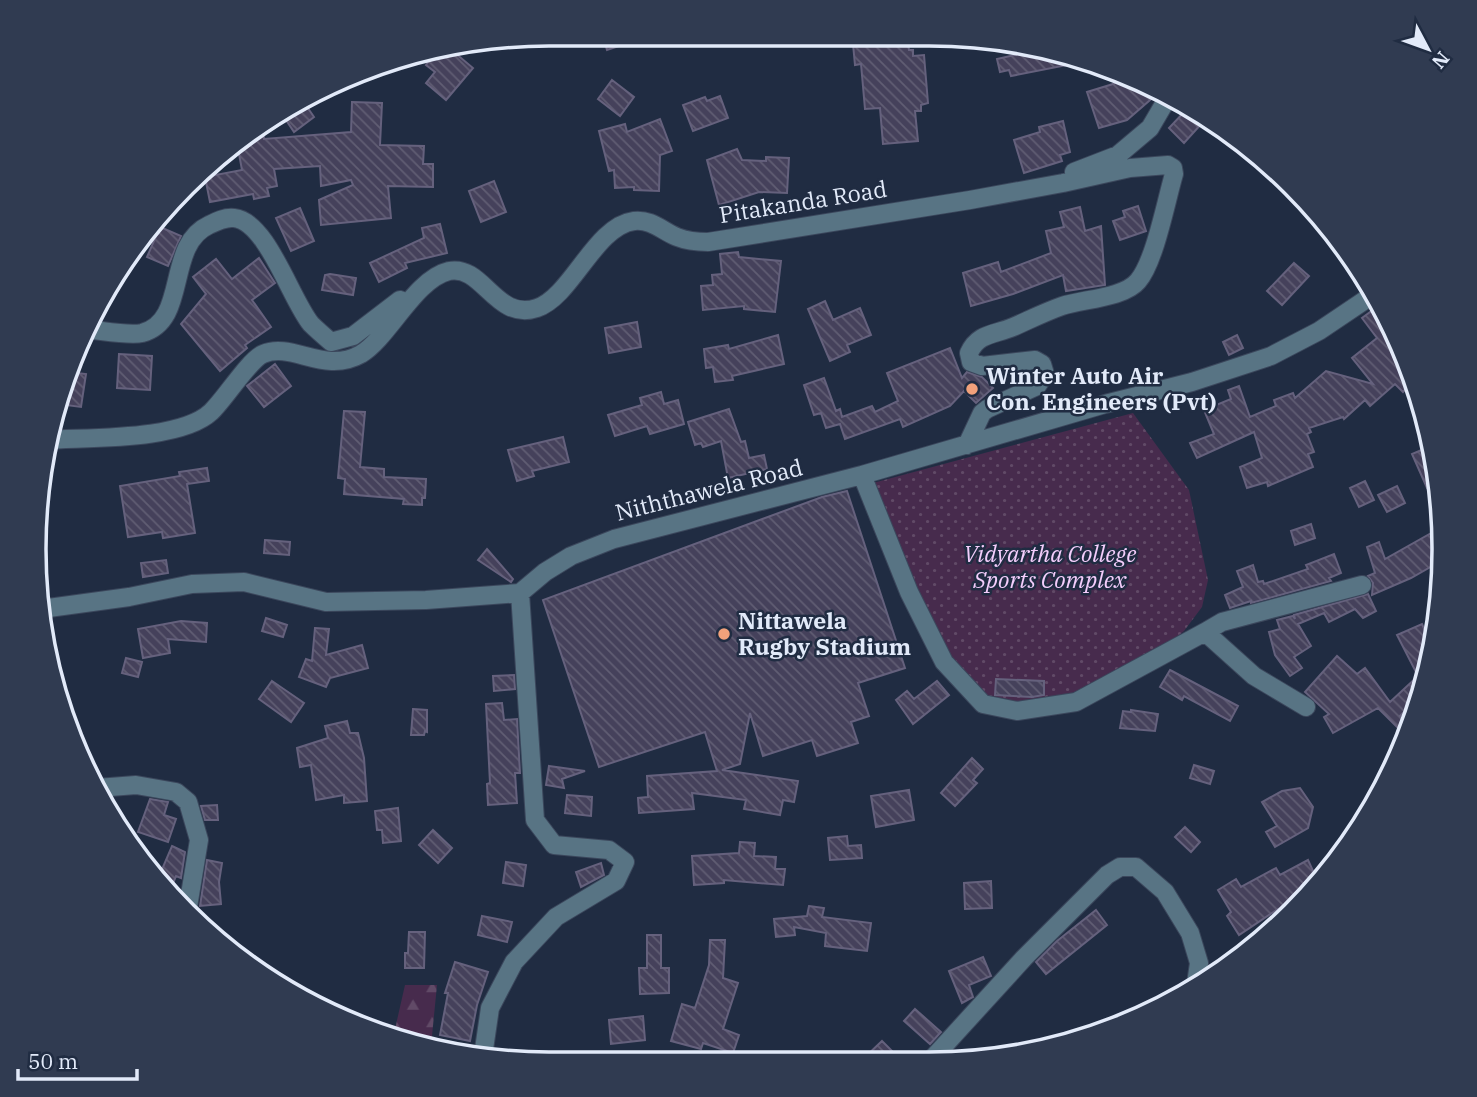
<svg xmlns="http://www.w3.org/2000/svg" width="1477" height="1097" font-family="'IBM Plex Serif',serif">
  <defs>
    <pattern id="grass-dots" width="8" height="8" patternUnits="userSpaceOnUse" patternTransform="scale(1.75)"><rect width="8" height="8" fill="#472b4d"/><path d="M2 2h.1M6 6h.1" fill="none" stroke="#614a67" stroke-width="1.8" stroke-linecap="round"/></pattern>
    <pattern id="forest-firs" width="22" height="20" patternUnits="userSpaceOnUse" patternTransform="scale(1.75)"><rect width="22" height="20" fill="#472b4d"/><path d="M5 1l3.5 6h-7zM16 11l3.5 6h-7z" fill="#614a67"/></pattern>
    <pattern id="building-back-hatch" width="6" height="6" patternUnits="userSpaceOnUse" patternTransform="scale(1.75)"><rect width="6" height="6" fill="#45415b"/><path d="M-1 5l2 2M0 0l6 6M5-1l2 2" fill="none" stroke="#605d73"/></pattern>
  </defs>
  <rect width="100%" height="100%" fill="#202c42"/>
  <path fill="url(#grass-dots)" d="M1133 413 1189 490 1208 580 1202 607 1184 631 1161 650 1114 679 1057 700 1023 703 983 698 940 646 873 483Z"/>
  <path fill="url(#forest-firs)" d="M405 985H437L431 1046 393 1038Z"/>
  <path fill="url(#building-back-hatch)" stroke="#65617d" stroke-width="2" d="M602 33 649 34V36L607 50Z
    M868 34H907L909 50H913V56L924 55 928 103 921 105V111H915L918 141 883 144 880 108 865 109 861 64 855 65 853 44 869 43Z
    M448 47 473 68 446 100 426 83 435 72 426 65 432 57 423 50Z
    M1049 49 1063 51 1067 65 1011 76 1009 70 1000 72 997 59 1028 52 1029 54Z
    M1121 78 1157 94 1127 120 1099 128 1087 92 1113 84Z
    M612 80 634 97 620 116 598 99Z
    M720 96 728 118 693 131 683 105 705 97 707 101Z
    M301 98 314 117 294 132 280 111Z
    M352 102 382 103 380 145 424 146 423 164H433V187L388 186 391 218 321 225 319 200 353 185 351 180 321 186 320 166 274 169 277 186 267 188 269 196 254 199 253 194 210 202 205 177 242 170 237 143 262 125 264 139 351 132Z
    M1188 108 1203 122 1184 143 1169 128Z
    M660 119 672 151 660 155 659 191 634 190V187L615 188 614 170 609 171 599 131 625 124 627 132Z
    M1063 121 1070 152 1060 155 1062 161 1024 173 1014 140 1040 132 1039 127Z
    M737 149 742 160 766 161V157L789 158 787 193 759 192 719 205 707 160Z
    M494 181 506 212 481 222 469 191Z
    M1138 206 1146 231 1120 240 1113 221 1125 217 1123 211Z
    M1080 207 1085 231 1101 226 1105 285 1066 291 1063 275 1013 294 971 306 963 273 998 262 1001 272 1051 253 1046 231 1064 227 1060 212Z
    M300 208 314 241 291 251 276 218Z
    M440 224 447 253 405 263 407 268 379 282 370 263 424 238 422 228Z
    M160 227 181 236 168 266 147 257Z
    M738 252 739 257 781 261 775 312 744 309V306L703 310 701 286 713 285 712 275 722 274 720 254Z
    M259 258 275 283 252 300 271 327 245 345 247 348 220 371 181 324 206 294 193 277 216 259 232 279Z
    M1294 263 1309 276 1282 305 1267 291Z
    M330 274 356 278 353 295 322 290 325 275Z
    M825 301 833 320 860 308 871 335 847 345 850 352 830 361 808 309Z
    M1381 304 1391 321 1413 381 1403 392 1395 384 1370 406 1365 400 1344 419 1343 417 1309 428 1311 432 1307 434 1314 452 1308 454 1313 467 1268 486 1267 482 1247 488 1240 467 1262 458 1254 432 1197 458 1190 443 1214 434 1204 410 1231 399 1228 390 1239 386 1250 417 1276 406 1274 400 1293 393 1295 398 1326 371 1373 384 1352 358 1377 338 1362 318Z
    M637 322 641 347 609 353 605 328Z
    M778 335 784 364 732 376 733 380 715 382 713 367 706 368 704 349 728 345 729 349Z
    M1237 335 1243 348 1229 355 1223 342Z
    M950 348 962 378 967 372 982 377 993 388 976 403 964 391 950 406 903 427 900 419 845 439 840 424 826 428 821 413 814 415 804 385 824 378 836 411 840 409 842 417 872 406 875 412 898 401 887 373Z
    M119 354 152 356 150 390 117 388Z
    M275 364 291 386 264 407 247 386Z
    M69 372 86 374 81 407 58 404Z
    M661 392 664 404 678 400 684 424 650 434 647 426 615 436 608 415 642 405 640 398Z
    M729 409 741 442 745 441 749 458 764 455 767 469 728 478 721 441 703 447 701 443 695 445 688 422Z
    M344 411 365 412 360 467 384 469V477L426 479 425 498H422V505L403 504 404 499 344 494 345 479 338 478Z
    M563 437 569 462 532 471 534 476 517 481 508 450Z
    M1431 446 1437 484 1427 488 1412 454Z
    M207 468 209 481 187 484 195 533 163 538 162 532 128 537 120 486 180 476 179 472Z
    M1365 481 1374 500 1359 507 1350 488Z
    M1397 486 1405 503 1387 512 1378 495Z
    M847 491 905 668 858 683 869 716 851 722 858 743 817 756 812 740 763 756 750 713 740 764 722 770 798 781 794 802 783 800 780 815 744 809 746 800 692 793 694 809 639 813 638 798 648 797 647 776 717 771 705 732 599 767 543 600 822 497Z
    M1311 524 1315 538 1295 545 1291 531Z
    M1442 527 1441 561 1411 578 1372 595 1373 583 1368 576 1375 573 1367 547 1379 542 1385 559Z
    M265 540 290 542 289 555 264 553Z
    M487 549 513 579 511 582 478 560Z
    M1334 554 1341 573 1329 578 1331 581 1251 603V601L1230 608 1225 595 1243 587 1237 571 1253 565 1258 582 1263 581 1264 584 1308 569 1306 565Z
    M166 560 168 573 143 577 141 563Z
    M1368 594 1376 611 1363 618 1355 609 1329 622 1324 613 1298 624 1311 646 1294 657 1302 668 1290 676 1275 655 1269 632 1280 629 1277 620 1293 616 1295 619 1294 615Z
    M266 618 287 625 283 637 262 631Z
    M181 621 207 623 206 642 168 639 170 653 143 658 138 629Z
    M1422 624 1432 647 1420 697 1400 716 1409 730 1404 734 1378 708 1333 733 1324 717 1329 714 1305 692 1337 656 1357 674 1365 668 1390 702 1418 676 1397 635Z
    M315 628 329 629 326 655 362 645 368 668 330 678 326 687 299 677 306 659 312 661Z
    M126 658 142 662 138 677 122 673Z
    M1170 670 1238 706 1230 721 1184 696 1182 700 1160 687Z
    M514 675 515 689 494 691 493 676Z
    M996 679 1044 681V695L1032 697 995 695Z
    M272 681 304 703 291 722 259 699Z
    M937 681 949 695 913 724 896 700 907 691 914 699Z
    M502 703 504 720 517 719 520 773H515L517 803 488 805 487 784 490 783 486 704Z
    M413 709 427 710V732L425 731 424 735H411Z
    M1131 710 1158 714 1155 731 1120 728 1123 711 1131 712Z
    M347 721 350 733H358L364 758 367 801 344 803V795L316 800 311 765 300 767 297 748 328 738 325 726Z
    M972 758 983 769 973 780 977 783 955 806 941 793Z
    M1194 765 1214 771 1210 784 1190 778Z
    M549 766 585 771 562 779 564 788 546 785Z
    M1300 788 1313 807 1308 828 1275 847 1266 832 1277 826 1262 802 1282 791Z
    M909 790 914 820 876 827 871 796Z
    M567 795 592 797 591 816 565 813Z
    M150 799 168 802 164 815 176 819 168 842 138 832Z
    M217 805 218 820H205L201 806Z
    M398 808 401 841 383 843 382 830H377L375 811Z
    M1185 827 1200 842 1191 852 1175 837Z
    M433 830 452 848 438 863 419 845Z
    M847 836 848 846 861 845 862 858 830 860 828 838Z
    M740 842 755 843 754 856 776 857 775 869H785L783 885 724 880V883L694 885 692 856 739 853Z
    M172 846 185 852 181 878 176 876 169 893 157 881Z
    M207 860 222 863 219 882 221 904 200 906Z
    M1308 860 1319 884 1295 897 1298 904 1280 913 1278 909 1239 935 1227 916 1231 912 1218 890 1236 879 1241 887 1276 868 1280 875Z
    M506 862 526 865 523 886 503 883Z
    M601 863 604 875 581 887 576 872Z
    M991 881 992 908 965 909 964 883Z
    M809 906 824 908 822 917 871 923 867 951 825 946 826 933 794 927 795 935 776 937 774 919 807 916Z
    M1096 910 1107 925 1046 974 1036 962 1057 941Z
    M482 916 512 922 507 942 478 935Z
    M409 932H425L424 968H405V953H408Z
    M647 935H661V968H669V993L640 994 639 968H647Z
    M710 940H725L723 978 738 983 723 1029 739 1035 733 1053 703 1043 701 1049 671 1041 682 1004 695 1008 709 965Z
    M983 957 991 976 969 985 973 997 962 1003 949 971Z
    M455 962 488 972 477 1005 470 1041 440 1035 448 993H445Z
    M915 1009 941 1032 930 1044 904 1021Z
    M643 1016 645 1040 611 1044 609 1020Z
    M882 1041 901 1060H862Z"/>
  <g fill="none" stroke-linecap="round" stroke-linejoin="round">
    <defs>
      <path id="minor" d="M1074 172 1118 155 1150 128 1167 99
        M83 329C99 330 128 336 142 333 189 321 165 245 209 225 217 221 225 217 234 218 267 221 291 300 311 324 317 330 324 336 331 342L353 336 400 300
        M46 440C87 437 180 441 211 412 225 399 249 360 263 354 292 341 324 375 361 354 389 337 415 279 449 271 483 264 496 322 537 308 572 296 595 226 634 221 652 219 662 231 677 237 687 241 698 242 708 242L970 200 1063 183 1130 168 1168 165 1173 168 1174 174C1166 201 1155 261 1138 281 1124 298 1083 299 1062 306 1045 312 1029 320 1013 327 994 335 978 333 969 353L971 362 982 366 1035 360 1042 364 1045 374 1037 386 987 409 982 413 967 445
        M862 475 909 592 944 662 983 704 1017 711 1076 702 1205 632 1254 676 1306 707
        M41 609 129 597 192 584 244 582 326 602 426 600 520 593 545 572 571 556 614 539 862 475 1105 404 1192 382 1271 356 1319 331 1374 294
        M1205 632 1222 622 1362 585
        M97 788 136 785 176 792 188 802 199 840 187 913
        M483 1056 490 1008 514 962 556 917 616 881 625 862 609 850 554 845 535 820 520 593
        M931 1060 1024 958 1107 875 1120 867H1136L1165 892 1190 933 1199 963 1196 984"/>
    </defs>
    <use href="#minor" stroke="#3b475c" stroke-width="20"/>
    <use href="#minor" stroke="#587484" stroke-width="18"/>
  </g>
  <g fill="#f1a17b" stroke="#202c42" stroke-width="2.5">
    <circle cx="972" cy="389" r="7"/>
    <circle cx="724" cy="634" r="7"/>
  </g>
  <g text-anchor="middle" stroke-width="5" stroke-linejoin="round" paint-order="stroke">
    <g font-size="23" fill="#e2eaf9" stroke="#202c42">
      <text transform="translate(803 202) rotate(-9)" y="8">Pitakanda Road</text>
      <text transform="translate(709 490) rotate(-14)" y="8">Niththawela Road</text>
    </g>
    <g font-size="23" font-weight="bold" fill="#e2eaf9" stroke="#202c42" text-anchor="start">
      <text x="986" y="384">Winter Auto Air<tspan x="986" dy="26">Con. Engineers (Pvt)</tspan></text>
      <text x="738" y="629">Nittawela<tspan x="738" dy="26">Rugby Stadium</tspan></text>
    </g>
    <g font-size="23" font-style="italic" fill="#f4cefc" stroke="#202c42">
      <text x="1050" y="562">Vidyartha College<tspan x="1050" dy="26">Sports Complex</tspan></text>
    </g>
  </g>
  <path d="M0 0H1477V1097H0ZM549 46H929A503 503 0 0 1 1432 549V549A503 503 0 0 1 929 1052H549A503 503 0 0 1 46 549V549A503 503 0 0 1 549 46Z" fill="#303b51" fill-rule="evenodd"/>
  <path fill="none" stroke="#e2eaf9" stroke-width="3.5" d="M549 46H929A503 503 0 0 1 1432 549V549A503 503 0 0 1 929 1052H549A503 503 0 0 1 46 549V549A503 503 0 0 1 549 46Z"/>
  <g transform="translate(1428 49) rotate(131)" stroke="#202c42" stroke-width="5" paint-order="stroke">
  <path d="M0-5L12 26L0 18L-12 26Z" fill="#e2eaf9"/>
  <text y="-10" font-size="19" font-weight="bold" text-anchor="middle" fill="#e2eaf9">N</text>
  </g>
  <path d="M18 1069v10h119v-10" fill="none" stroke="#e2eaf9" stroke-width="3.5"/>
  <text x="28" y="1069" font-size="21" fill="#e2eaf9" stroke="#202c42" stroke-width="5" paint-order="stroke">50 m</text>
</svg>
